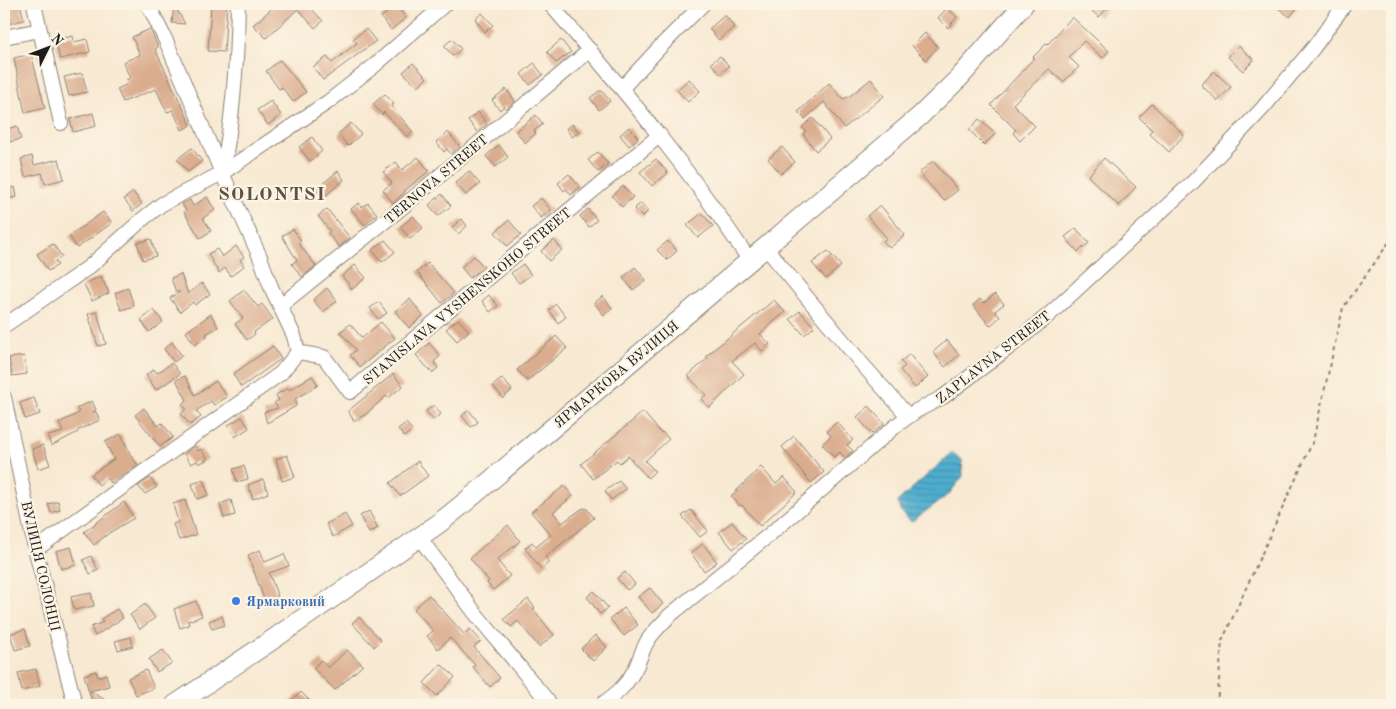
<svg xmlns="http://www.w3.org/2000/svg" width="1396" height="709" font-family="'Old Standard TT',serif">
  <defs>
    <pattern id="water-rules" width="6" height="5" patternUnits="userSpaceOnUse" patternTransform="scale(1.25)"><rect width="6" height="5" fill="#4faece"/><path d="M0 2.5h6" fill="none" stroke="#418da6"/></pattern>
  </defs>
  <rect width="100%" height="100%" fill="#fcf5e5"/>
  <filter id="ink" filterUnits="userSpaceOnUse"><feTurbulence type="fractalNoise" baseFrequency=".02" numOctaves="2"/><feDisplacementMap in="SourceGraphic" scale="10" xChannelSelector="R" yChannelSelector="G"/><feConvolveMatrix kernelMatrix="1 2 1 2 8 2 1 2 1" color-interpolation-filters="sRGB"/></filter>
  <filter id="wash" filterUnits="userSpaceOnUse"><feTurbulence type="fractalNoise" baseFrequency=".0096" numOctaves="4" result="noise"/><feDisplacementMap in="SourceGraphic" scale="20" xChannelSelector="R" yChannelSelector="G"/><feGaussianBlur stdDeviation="1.12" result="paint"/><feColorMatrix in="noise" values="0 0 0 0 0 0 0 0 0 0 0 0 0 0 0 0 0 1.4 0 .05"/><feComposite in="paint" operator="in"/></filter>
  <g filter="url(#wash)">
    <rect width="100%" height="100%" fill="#f8e9d2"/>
    <path fill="url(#water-rules)" stroke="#366575" d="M952 453 962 460 963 476 949 494 911 522 900 510 897 502Z"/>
    <g id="blocks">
      <path fill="#dbad8f" d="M12 4H20L24 20 8 24 4 6Z
        M174 4 185 24 172 23Z
        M211 4H227L224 52 208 51Z
        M277 4H307L323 21 315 28 298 9 266 38 253 25Z
        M1084 4H1111L1099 17Z
        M1273 4H1300L1290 17Z
        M397 6 406 18 391 30 381 17Z
        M947 8 957 17 948 28 938 18Z
        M482 13 493 25 485 32 475 19Z
        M725 15 734 27 719 40 709 29Z
        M1072 17 1109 51 1103 58 1084 41 1069 57 1079 67 1063 82 1049 69 1013 104 1035 126 1020 141 1013 133 1016 130 991 105 1034 58 1033 57 1047 43 1048 44Z
        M150 29 158 47 155 49 191 125 182 130 173 110 167 112 156 89 123 102 117 89 128 84 126 80 130 78 123 62 140 55 132 37Z
        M366 29 376 41 323 80 313 67 327 57 332 63 357 43 353 39Z
        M925 33 938 47 926 60 912 46Z
        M73 36 74 42 87 39 90 52 60 59 55 40Z
        M452 39 461 49 453 56 444 46Z
        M561 40 571 52 556 63 547 52Z
        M1239 46 1254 60 1243 71 1228 57Z
        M31 54 45 108 25 113 14 58Z
        M720 56 729 66 720 74 711 63Z
        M280 60 306 92 293 102 282 87 279 89 266 71Z
        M413 63 427 78 417 87 403 72Z
        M534 63 543 75 530 85 521 74Z
        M1214 71 1231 87 1218 101 1201 85Z
        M82 73 87 92 69 96 64 77Z
        M689 79 700 91 688 102 677 90Z
        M871 79 884 96 844 128 824 102 805 119 798 112 829 83 843 99 850 96Z
        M506 89 515 101 506 109 504 106 500 110 492 100Z
        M599 91H602L610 101 599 110 590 98Z
        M385 94 394 104 391 106 413 132 407 137 384 112 382 115 373 104Z
        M271 101 281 115 268 125 257 110Z
        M1152 104 1184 135 1169 152 1149 133 1152 130 1139 117Z
        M478 112 487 124 477 132 468 120Z
        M93 113 96 126 73 132 70 119Z
        M536 115 543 124 534 131 536 133 525 143 516 131Z
        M813 118 830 139 816 151 803 134 806 131 802 127Z
        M979 119 995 134 984 145 969 130Z
        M351 123 361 134 348 146 338 134Z
        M572 124 579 132 572 137 566 129Z
        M17 126 21 139 10 142 7 129Z
        M629 127 638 138 629 146 620 135Z
        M448 132 460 147 451 154 447 149 444 152 436 142Z
        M312 137 322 151 310 161 299 147Z
        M499 145 508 157 496 167 486 156Z
        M782 147 795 162 781 174 768 159Z
        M192 148 202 161 188 172 177 159Z
        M598 152 608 164 598 172 588 160Z
        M32 156 34 165 59 159 64 179 45 184 42 173 25 177 21 159Z
        M418 157 429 171 404 191 405 192 393 203 383 190 392 183 383 172 396 162 402 170Z
        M1104 158 1136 187 1119 206 1088 176Z
        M656 159 668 173 652 186 640 172Z
        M933 161 958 190 944 201 919 173Z
        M338 171 344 180 323 198 316 189Z
        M469 171 480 184 466 195 455 183Z
        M569 174 580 187 571 195 566 189 564 191 558 183Z
        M623 186 633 197 622 207 612 196Z
        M15 187 17 197 4 200V190Z
        M133 192 142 204 133 211 124 199Z
        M442 194 451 206 438 216 429 205Z
        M207 197 215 210 203 218 211 231 200 238 184 212 186 210 182 204 190 200 193 206Z
        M541 198 551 210 541 218 531 206Z
        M359 203 362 207 368 203 377 214 365 225 351 209Z
        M641 203 648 211 642 217 634 209Z
        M880 205 905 235 890 248 883 241 887 238 867 216Z
        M327 209 350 238 339 247 328 233 330 231 318 216Z
        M588 209 597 220 589 227 580 216Z
        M103 212 112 223 77 248 69 236Z
        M702 213 713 226 698 238 687 225Z
        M413 216 423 228 410 239 400 227Z
        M462 219 467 226 458 234 452 227Z
        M509 220 521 235 507 246 495 232Z
        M1076 228 1089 243 1078 252 1065 237Z
        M293 229 301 241 298 243 316 266 302 277 292 264 297 260 282 236Z
        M151 239 156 256 143 260 137 243Z
        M385 240 395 252 382 262 372 250Z
        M554 240 562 250 549 261 541 251Z
        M668 241 677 251 667 260 657 250Z
        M53 244 62 257 55 261 58 265 48 271 37 254Z
        M236 246 244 257 240 260 244 266 231 276 225 268 219 273 208 254 217 249 222 257Z
        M828 251 841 266 826 279 812 263Z
        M474 256 484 267 470 278 461 267Z
        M428 263 454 293 442 303 417 272Z
        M523 264 531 275 519 283 511 273Z
        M355 265 366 278 352 289 342 276Z
        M635 267 646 280 633 290 623 278Z
        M181 274 188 294 202 283 210 294 195 305 193 302 180 312 170 298 180 292H176L171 278Z
        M101 276 109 293 92 301 84 284Z
        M128 288 134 306 121 310 115 293Z
        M327 288 337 301 323 312 313 300Z
        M244 290 258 307 262 304 273 319 254 332 255 334 247 340 235 324 243 318 230 301Z
        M995 294 1004 304 995 311 1000 317 990 326 973 305 980 299 984 303Z
        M489 295 498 306 490 312 482 301Z
        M603 296 612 308 604 315 594 303Z
        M410 299 423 316 409 328 395 311Z
        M774 300 785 312 760 334 770 344 762 351 755 343 732 361 744 374 709 408 701 399 706 395 688 376 708 358 706 356Z
        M379 302 387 313 378 319 370 308Z
        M556 304 566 317 558 323 549 310Z
        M154 310 163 322 149 332 141 320Z
        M800 311 814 327 804 335 790 319Z
        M97 312 106 344 98 346 88 314Z
        M211 314 218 327 206 334 207 336 195 345 186 332Z
        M458 319 469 331 457 341 446 329Z
        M381 322 395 338 360 367 350 355 356 350 340 332 350 324 362 338Z
        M556 336 567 348 527 381 517 370Z
        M947 340 959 355 945 367 933 352Z
        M172 342 182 356 174 362 164 349Z
        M429 343 440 356 434 362 438 368 432 373 416 355Z
        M273 346 281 359 241 387 233 374Z
        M909 354 928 377 915 388 900 370 905 366 901 362Z
        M24 356 27 374 12 376 9 358Z
        M172 363 180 374 156 390 146 375 154 369 157 373Z
        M393 374 403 386 388 398 386 396 366 414 354 421 348 411Z
        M185 376 195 395 216 381 227 397 214 405 211 401 196 411 201 417 190 425 181 414 186 409 182 404 187 400 176 380Z
        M312 376 318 385 295 399 297 403H296V406L267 423 264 412 278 408 274 403 279 400 276 395 288 388 289 390Z
        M502 378 512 390 503 398 493 386Z
        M34 398 40 414 25 419 20 403Z
        M92 401 96 410 93 412H96L100 420 78 430V432L51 446 48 436 63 432 59 423 79 413 77 408Z
        M434 405 441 414 433 420 426 411Z
        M869 406 884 424 872 434 857 417Z
        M144 408 158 426 162 423 173 437 160 447 135 415Z
        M469 410 478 422 471 427 462 416Z
        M643 412 661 433 662 432 669 439 645 461 655 471 648 478 628 456 620 463 617 460 593 479 581 464Z
        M242 417 249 428 235 437 228 425Z
        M837 422 853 440 847 445 853 451 845 458 840 452 834 457 822 444 831 436 827 431Z
        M406 423 412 430 404 437 398 429Z
        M121 434 131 456 138 465 111 483 107 478 99 485 91 475 114 459 105 442Z
        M794 436 824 472 811 483 782 447Z
        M43 445 50 465 38 469 32 449Z
        M195 446 198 451 201 449 208 459 199 464 197 461 191 464 184 454Z
        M287 455 295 477 282 481 276 459Z
        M418 461 428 476 400 496 390 483Z
        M244 466 248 479 237 482 233 469Z
        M761 467 776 484 784 477 797 492 760 526 742 505 740 506 731 496Z
        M150 478 157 487 145 494 138 486Z
        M263 479 268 493 253 499 248 485Z
        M203 480 209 495 197 499 192 484Z
        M619 481 626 489 611 500 605 491Z
        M564 486 573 496 553 512 562 523 583 508 584 509 586 508 594 518 545 557 549 562 541 569 525 548 532 542 536 547 551 535 531 512Z
        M185 500 196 535 179 540 173 524 178 522 173 504Z
        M231 500 235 515 224 518 220 504Z
        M58 501 60 510 51 513 48 504Z
        M124 502 134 518 109 533 94 545 84 532Z
        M691 510 708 531 700 537 682 516Z
        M369 511 378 528 369 533 360 516Z
        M345 514 352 526 333 537 326 524Z
        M732 522 746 539 733 549 719 532Z
        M508 525 520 541 497 560 510 576 493 590 487 583 489 581 470 558Z
        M703 544 717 562 704 571 691 553Z
        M71 547 76 565 61 569 56 551Z
        M260 550 265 562 284 554 289 566 269 573 278 597 265 602 248 555Z
        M91 556 98 570 90 574 83 560Z
        M625 572 635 584 627 590 617 578Z
        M650 588 663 604 652 613 638 597Z
        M594 591 608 608 600 614 587 597Z
        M91 593 94 606 74 610 71 597Z
        M429 595 464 634 470 629 481 641 474 647 500 678 490 687 473 667 475 665 450 638 438 649 427 636 433 631 414 609Z
        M528 599 535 608 533 609 554 635 539 647 518 621 511 627 504 619Z
        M196 601 202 616 188 621 189 625 180 628 174 609Z
        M145 604 155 618 140 629 130 615Z
        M624 608 638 625 624 636 610 619Z
        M117 609 123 618 95 636 91 627 103 622 101 619Z
        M222 616 225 625 212 629 209 621Z
        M359 617 381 640 374 647 352 623Z
        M25 629 30 646 15 650 10 634Z
        M595 635 607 647 593 661 581 649Z
        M131 637 133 646 118 650 115 641Z
        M163 650 172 663 157 672 149 659Z
        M347 650 363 665 335 690 313 668 321 660 328 668Z
        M441 664 455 677 437 696 424 683Z
        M36 669 40 686 22 691 18 673Z
        M146 670 154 688 136 695 128 678Z
        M96 671 98 677 106 674 109 686 90 691 114 705H93L84 675Z
        M301 692 314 705H286Z"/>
    </g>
  </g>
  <g filter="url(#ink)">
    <use href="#blocks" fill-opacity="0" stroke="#8a8277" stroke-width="1"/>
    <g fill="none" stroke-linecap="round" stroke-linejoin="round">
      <defs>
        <path id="minor" d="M34 4 40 30
          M148 4 167 43 222 173 260 257 271 287 294 336 298 352
          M550 4C621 86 690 170 750 261
          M4 37 40 30 61 123
          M622 88 661 46 703 4
          M222 173C234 118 237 60 238 4
          M766 248 863 365 908 416
          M280 306 400 209 590 50
          M4 326 89 267 144 218 162 204 222 173 328 102 374 66 445 4
          M4 397 35 548 75 705
          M419 537 475 613 551 705
          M35 548 42 545 281 373 298 352 324 357 350 392 660 135
          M601 705C617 694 629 683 637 665 641 656 643 648 648 640 654 631 662 624 669 616L769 535 898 424 916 411 943 397 1016 342 1052 312 1193 182 1262 109 1314 47 1345 4"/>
        <path id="major" d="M175 705 275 638 438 524 463 504 920 116 960 77 1024 4"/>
      </defs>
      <use href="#minor" stroke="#8a8277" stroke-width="16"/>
      <use href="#major" stroke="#8a8277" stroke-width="21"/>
      <path stroke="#8a8277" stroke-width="2" stroke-dasharray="4 4" stroke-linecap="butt" d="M1217 705 1222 641 1313 441 1343 308 1392 238"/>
      <use href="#minor" stroke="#fff" stroke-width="14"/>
      <use href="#major" stroke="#fff" stroke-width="19"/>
    </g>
  </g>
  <circle fill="#3f7fe0" stroke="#fcf5e5" stroke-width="2" cx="236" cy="601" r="5"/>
  <g text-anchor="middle" stroke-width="4.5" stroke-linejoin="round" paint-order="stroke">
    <g font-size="14" fill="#1c1c1c" stroke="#fcf5e5">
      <text transform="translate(436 179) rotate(-40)" y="5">TERNOVA STREET</text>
      <text transform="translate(467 296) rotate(-40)" y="5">STANISLAVA VYSHENSKOHO STREET</text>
      <text transform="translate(993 357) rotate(-38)" y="5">ZAPLAVNA STREET</text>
      <text transform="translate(616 374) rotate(-40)" y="5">ЯРМАРКОВА ВУЛИЦЯ</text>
      <text transform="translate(41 566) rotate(77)" y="5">ВУЛИЦЯ СОЛОНЦІ</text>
    </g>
    <g font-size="14" font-weight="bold" fill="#366cbe" stroke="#fcf5e5" text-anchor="start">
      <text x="246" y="606">Ярмарковий</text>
    </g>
    <g font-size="19" font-weight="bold" letter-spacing="1" fill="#5f4f44" stroke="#fcf5e5">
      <text x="272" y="200">SOLONTSI</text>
    </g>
  </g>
  <rect width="1396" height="709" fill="none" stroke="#fcf5e5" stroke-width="20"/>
  <g transform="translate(48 48) rotate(48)" stroke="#fcf5e5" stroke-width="4" paint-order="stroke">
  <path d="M0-4L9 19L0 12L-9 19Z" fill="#1c1c1c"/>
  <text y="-8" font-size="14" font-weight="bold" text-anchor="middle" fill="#1c1c1c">N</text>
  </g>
</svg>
